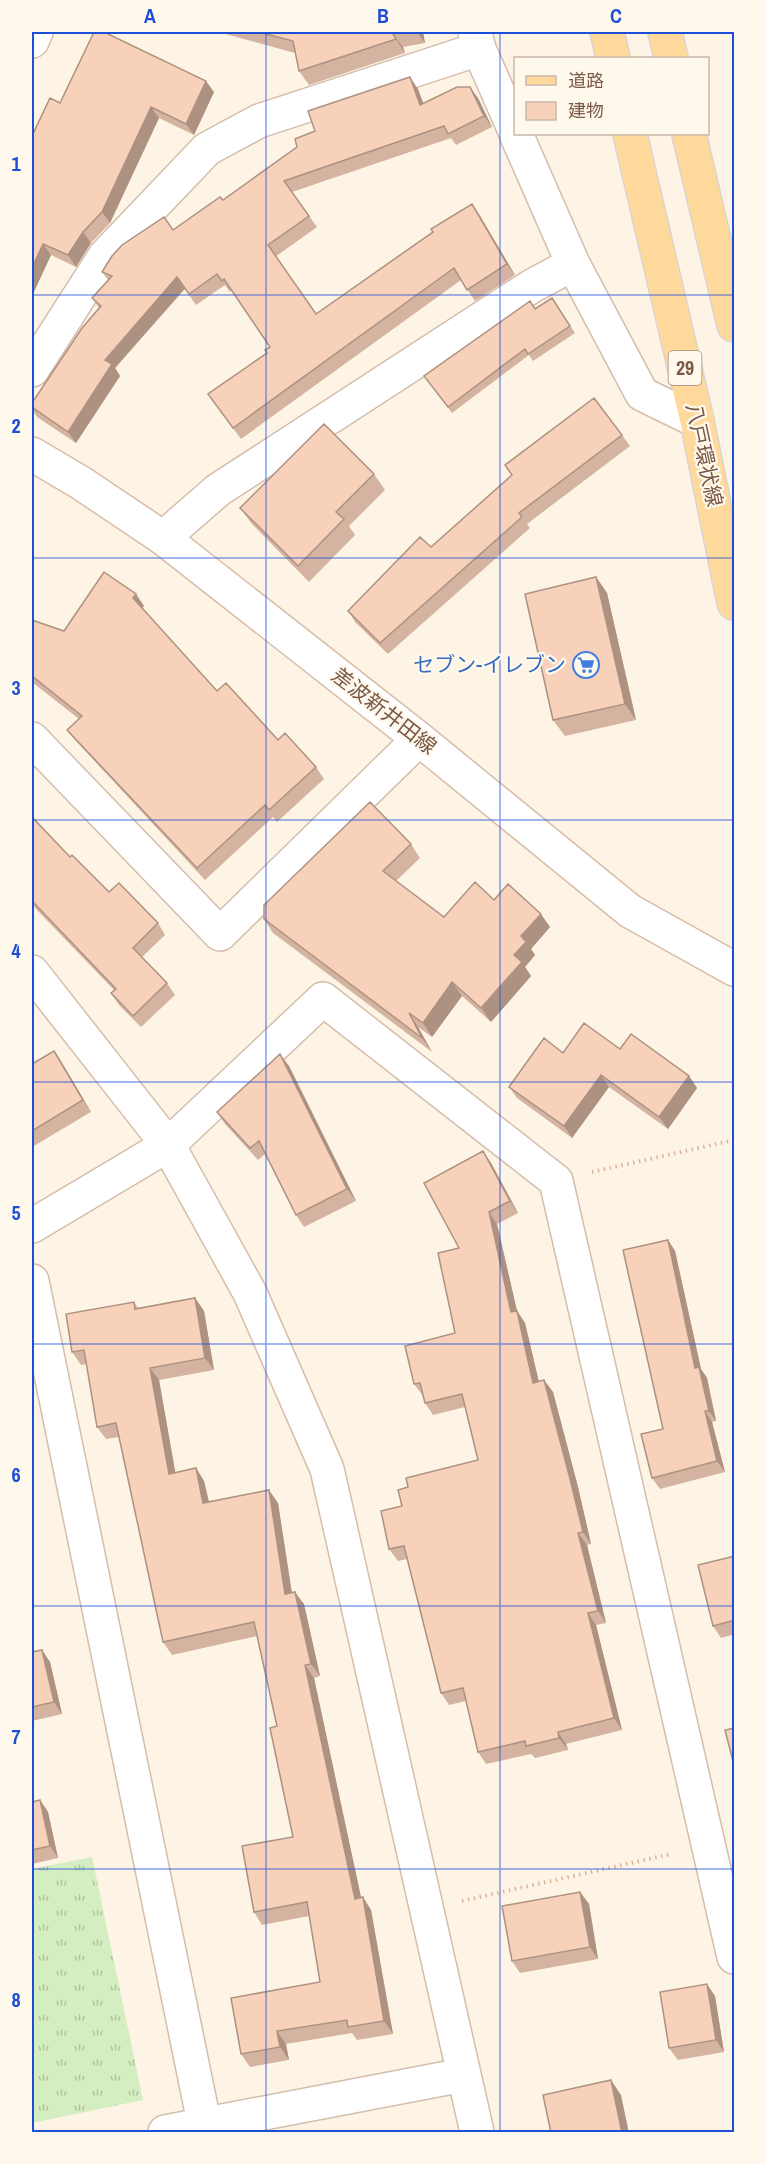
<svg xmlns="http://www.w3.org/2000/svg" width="766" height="2164" font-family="'Archivo Narrow','Noto Sans JP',sans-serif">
  <defs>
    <pattern id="grass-tufts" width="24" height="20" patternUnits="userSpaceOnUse" patternTransform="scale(1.5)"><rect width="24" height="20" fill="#d4eec1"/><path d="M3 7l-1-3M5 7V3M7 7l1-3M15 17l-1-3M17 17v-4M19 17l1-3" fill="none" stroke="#b1c49f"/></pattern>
  </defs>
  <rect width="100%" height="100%" fill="#fef4e5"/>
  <path fill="url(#grass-tufts)" d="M92 1857 143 2100 32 2123V1869Z"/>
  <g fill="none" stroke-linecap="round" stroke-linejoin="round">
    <defs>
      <path id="street" d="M475 32 479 49 516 133
        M516 134 573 264 642 394 697 421
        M32 370 105 256 207 149 259 121 479 49
        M163 538 218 490 532 286 573 264
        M32 739 220 934 419 739
        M32 1226 168 1145 323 999 556 1181 734 1957
        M32 1281 206 2132
        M165 2132 463 2075"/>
      <path id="secondary" d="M32 41 36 32
        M32 454 81 483 163 538 419 739 630 911 734 969
        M32 972 168 1145 250 1293 327 1469 477 2132"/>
      <path id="primary" d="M607 32 613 58
        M665 32 671 58
        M630 134 697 421 734 603
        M689 134 734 325"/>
    </defs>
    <use href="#street" stroke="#d4bdac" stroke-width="36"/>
    <use href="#secondary" stroke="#d7bda9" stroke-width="36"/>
    <use href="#primary" stroke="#dcd4cf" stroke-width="36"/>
    <path stroke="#dcb49c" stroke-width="4" stroke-dasharray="1.5 4.5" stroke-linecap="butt" d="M592 1172 734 1140
      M462 1901 671 1854"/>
    <use href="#street" stroke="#fff" stroke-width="33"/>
    <use href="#secondary" stroke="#fff" stroke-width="33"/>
    <use href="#primary" stroke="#ffd99b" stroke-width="33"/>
  </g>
  <path fill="#d4b4a0" d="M218 32H423L425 43 403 47 405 53 309 85 299 71 295 53Z
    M418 89 423 103 478 98 492 127 456 145 451 138 292 192 317 227 275 257 316 314 472 204 480 216 515 275 475 301 461 280 241 439 208 394 267 353 270 347 231 290 230 292 225 285 196 305 185 289 115 368 120 376 76 443 37 417 32 409V403L99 308 92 298 108 280 102 272 223 200 297 147 315 131Z
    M214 92 194 135 159 118 110 223 91 243 76 267 51 255 32 296 60 103Z
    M552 298 575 333 533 361 529 355 452 413 424 376Z
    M622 435 630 446 527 524 530 528 388 654 356 623 348 611 431 547 512 475 505 465Z
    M374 474 385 490 349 526 355 535 309 582 252 524 240 508Z
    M596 577 607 593 636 720 565 736 553 720Z
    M144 606 142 608 217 691 278 740 316 767 324 779 277 822 273 817 205 880 76 741 67 730 79 719 32 682V620L64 631Z
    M32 817 70 857 109 892 158 923 165 935 142 957 167 983 175 995 141 1027 119 1005 111 993 114 990 36 909 32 903Z
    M411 844 420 858 396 881 444 917 494 900 550 927 531 949 535 955 525 967 531 976 491 1022 462 996 432 1037 418 1027 432 1052 273 933 264 919Z
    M620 1049 689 1076 697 1088 668 1129 609 1087 572 1138 517 1098 509 1087 563 1053Z
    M54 1051 62 1063 91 1112 32 1147V1064Z
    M289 1066 356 1201 304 1227 296 1215 265 1154 258 1160 225 1124 217 1112Z
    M483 1151 491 1163 518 1213 497 1224 517 1311 525 1323 539 1382 544 1380 553 1392 578 1487 591 1544 587 1545 606 1623 596 1625 622 1730 566 1744 568 1750 535 1758 531 1754 486 1764 478 1752 466 1701 449 1705 441 1693 407 1559 398 1561 389 1549 408 1487 478 1460 465 1407 433 1415 425 1403 423 1396 414 1384 455 1333 459 1248Z
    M668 1240 675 1251 701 1369 707 1378 716 1421 712 1422 725 1472 660 1489 652 1478 663 1429Z
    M195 1298 204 1311 214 1370 159 1380 175 1473 196 1468 204 1481 209 1502 278 1503 292 1593 304 1604 320 1676 314 1678 361 1898 371 1910 393 2034 357 2040 352 2033 286 2044 289 2060 250 2067 241 2054 320 1982 309 1916 262 1925 254 1912 293 1837 277 1726 257 1636 172 1655 163 1642 119 1437 106 1439 97 1427 87 1364 81 1365 72 1352 134 1302 138 1308Z
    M735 1556V1634L721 1638 713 1626Z
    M42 1650 50 1662 62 1714 32 1721V1652Z
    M40 1800 48 1812 58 1858 32 1864V1802Z
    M580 1892 589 1904 598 1959 520 1973 512 1961Z
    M715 1996 724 2052 678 2060 669 2048Z"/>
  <path fill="#ad9282" d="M417 32H423L425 43Z
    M393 34 403 47 405 53 396 39Z
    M410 77 418 89 428 116 420 105Z
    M206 81 214 92 194 135 186 124Z
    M470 87 478 98 492 127 484 116Z
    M151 107 159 118 110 223 102 212Z
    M472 204 480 216 515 275 507 264Z
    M83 232 91 243 76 267 68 255Z
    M43 244 51 255 32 296V268Z
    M177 277 185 288 115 368 120 376 76 443 68 432 105 360Z
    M596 577 607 593 636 720 625 704Z
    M136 594 144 606 141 610 133 598Z
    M541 914 550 927 531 949 535 955 525 967 531 976 491 1022 481 1008 521 936Z
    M452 982 462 996 432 1037 423 1023Z
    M409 1013 418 1027 432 1052 422 1038Z
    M54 1051 62 1063 91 1112 83 1100Z
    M280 1054 289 1066 356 1201 347 1189Z
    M601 1075 609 1087 572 1138 564 1126Z
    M689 1076 697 1088 668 1129 659 1117Z
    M483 1151 491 1163 518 1213 510 1201Z
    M489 1212 497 1224 517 1311 525 1323 542 1395 533 1383 511 1312Z
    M668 1240 675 1251 701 1369 707 1378 716 1421 709 1411 695 1368Z
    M195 1298 204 1311 214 1370 205 1358Z
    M150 1368 159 1380 178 1487 169 1474Z
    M544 1380 553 1392 578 1487 591 1544 583 1532Z
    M705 1411 712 1422 725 1472 717 1461Z
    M196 1468 204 1481 212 1515 203 1503Z
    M269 1490 278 1503 294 1607 285 1594Z
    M578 1533 587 1545 606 1623 598 1611Z
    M295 1592 304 1604 320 1676 311 1664Z
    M588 1613 596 1625 622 1730 614 1718Z
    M42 1650 50 1662 62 1714 54 1702Z
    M305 1665 314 1678 364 1911 355 1899Z
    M558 1732 566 1744 568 1750 559 1738Z
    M40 1800 48 1812 58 1858 50 1846Z
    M580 1892 589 1904 598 1959 590 1947Z
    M363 1897 371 1910 393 2034 384 2021Z
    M707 1984 715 1996 724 2052 716 2040Z
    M277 2031 286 2044 289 2060 280 2047Z
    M611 2080 621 2095 629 2133H622Z"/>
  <path fill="#f7d1ba" stroke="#ad9282" stroke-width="1.5" d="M94 32H104L206 81 186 124 151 107 102 212 83 232 68 255 43 244 32 268V136L50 98 60 103Z
    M259 32H404L393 34 396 39 299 71 293 41Z
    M410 77 420 105 457 87H470L484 116 448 134 444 126 284 181 309 216 268 245 316 314 433 232 431 229 472 204 507 264 467 290 454 268 233 428 208 394 267 353 265 350 270 347 224 279 222 281 217 274 189 294 177 277 105 360 112 364 68 432 32 407V403L82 328 101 306 92 298 112 276 102 272 112 256 122 245 164 217 173 230 220 197 223 200 297 147 295 139 315 131 308 111Z
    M552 298 570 326 528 354 525 349 448 407 424 376 530 301 535 309Z
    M594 398 622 435 519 513 522 517 380 643 348 611 420 537 431 547 512 475 505 465Z
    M324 424 374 474 336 512 344 519 298 566 240 508Z
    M104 572 136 594 133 598 217 691 226 683 278 740 285 733 316 767 269 810 265 805 197 868 67 730 82 716 32 676V620L64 631Z
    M596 577 625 704 553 720 525 594Z
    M370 802 411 844 383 871 444 917 475 882 494 900 508 884 541 914 521 936 526 942 514 955 522 962 481 1008 452 982 423 1023 409 1013 422 1038 264 919V905Z
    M32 817 70 857 72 855 109 892 119 883 158 923 133 948 167 983 133 1016 111 993 116 989 32 901Z
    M584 1023 620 1049 631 1034 689 1076 659 1117 601 1075 564 1126 509 1087 544 1038 563 1053Z
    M54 1051 83 1100 32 1131V1064Z
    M280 1054 347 1189 296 1215 259 1141 250 1148 217 1112Z
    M483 1151 510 1201 489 1212 511 1312 517 1311 533 1383 544 1380 569 1475 583 1532 578 1533 598 1611 588 1613 614 1718 558 1732 559 1738 526 1746 525 1741 478 1752 463 1688 441 1693 404 1546 389 1549 381 1511 402 1506 398 1490 408 1487 406 1478 478 1460 462 1394 425 1403 420 1383 414 1384 405 1346 455 1333 438 1253 459 1248 424 1183Z
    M668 1240 695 1368 699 1367 709 1411H705L717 1461 652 1478 641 1434 663 1429 623 1250Z
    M195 1298 205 1358 150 1368 169 1474 196 1468 203 1503 269 1490 285 1594 295 1592 311 1664 305 1665 355 1899 363 1897 384 2021 348 2027 347 2020 277 2031 280 2047 241 2054 231 1998 320 1982 307 1902 254 1912 242 1846 293 1837 270 1728 277 1726 254 1622 163 1642 116 1423 97 1427 84 1350 72 1352 66 1314 134 1302 135 1309Z
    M735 1556V1620L713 1626 698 1565Z
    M42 1650 54 1702 32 1707V1652Z
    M735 1728V1769L725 1730Z
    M40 1800 50 1846 32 1850V1802Z
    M580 1892 590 1947 512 1961 502 1906Z
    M707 1984 716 2040 669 2048 660 1992Z
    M611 2080 622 2133H551L543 2095Z"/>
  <path fill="none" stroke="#1d4ed8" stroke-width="1.5" stroke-opacity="0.55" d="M266 32V2132M500 32V2132M32 295H734M32 558H734M32 820H734M32 1082H734M32 1344H734M32 1606H734M32 1869H734"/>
  <defs>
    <symbol id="supermarket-ring" viewBox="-11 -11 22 22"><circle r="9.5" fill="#fff8ed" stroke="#3f7fe0" stroke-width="1.5"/><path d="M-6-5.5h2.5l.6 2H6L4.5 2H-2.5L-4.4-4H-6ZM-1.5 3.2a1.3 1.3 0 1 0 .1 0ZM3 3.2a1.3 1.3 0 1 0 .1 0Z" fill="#3f7fe0"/></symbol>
  </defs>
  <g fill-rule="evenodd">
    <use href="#supermarket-ring" x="571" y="650" width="30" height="30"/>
  </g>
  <g text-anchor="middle" stroke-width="4.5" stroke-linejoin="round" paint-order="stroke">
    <rect fill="#fff8ed" stroke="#a28979" stroke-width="1.5" x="668.5" y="351" width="33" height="34" rx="4.5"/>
    <g font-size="20" font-weight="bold" fill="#7a5947">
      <text x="685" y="375">29</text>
    </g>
    <g font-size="21" fill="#7a5947" stroke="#fff8ed">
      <text transform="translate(704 455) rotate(78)" y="7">八戸環状線</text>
      <text transform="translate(384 711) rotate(38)" y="7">差波新井田線</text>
    </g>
    <g font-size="21" fill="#366cbe" stroke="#fff8ed" text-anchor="end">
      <text x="566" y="672">セブン-イレブン</text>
    </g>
  </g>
  <rect width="766" height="2164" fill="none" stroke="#fff8ed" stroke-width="66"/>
  <rect x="514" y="57" width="195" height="78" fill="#fff8ed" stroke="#cab8ab" stroke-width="1.5"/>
  <rect x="526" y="76" width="30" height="9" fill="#ffd99b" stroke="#cab8ab" stroke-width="1.5"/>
  <text x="568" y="87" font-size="18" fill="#7a5947">道路</text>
  <rect x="526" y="102" width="30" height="18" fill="#f7d1ba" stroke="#cab8ab" stroke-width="1.5"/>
  <text x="568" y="117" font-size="18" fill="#7a5947">建物</text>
  <rect x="33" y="33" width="700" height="2098" fill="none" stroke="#1d4ed8" stroke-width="2"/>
  <g font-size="20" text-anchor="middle" font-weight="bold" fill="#1d4ed8">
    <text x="150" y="23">A</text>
    <text x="383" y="23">B</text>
    <text x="616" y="23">C</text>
    <text x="16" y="171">1</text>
    <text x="16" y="433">2</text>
    <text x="16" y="695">3</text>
    <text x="16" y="958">4</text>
    <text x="16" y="1220">5</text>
    <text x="16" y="1482">6</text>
    <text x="16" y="1744">7</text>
    <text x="16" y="2007">8</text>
  </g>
</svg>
